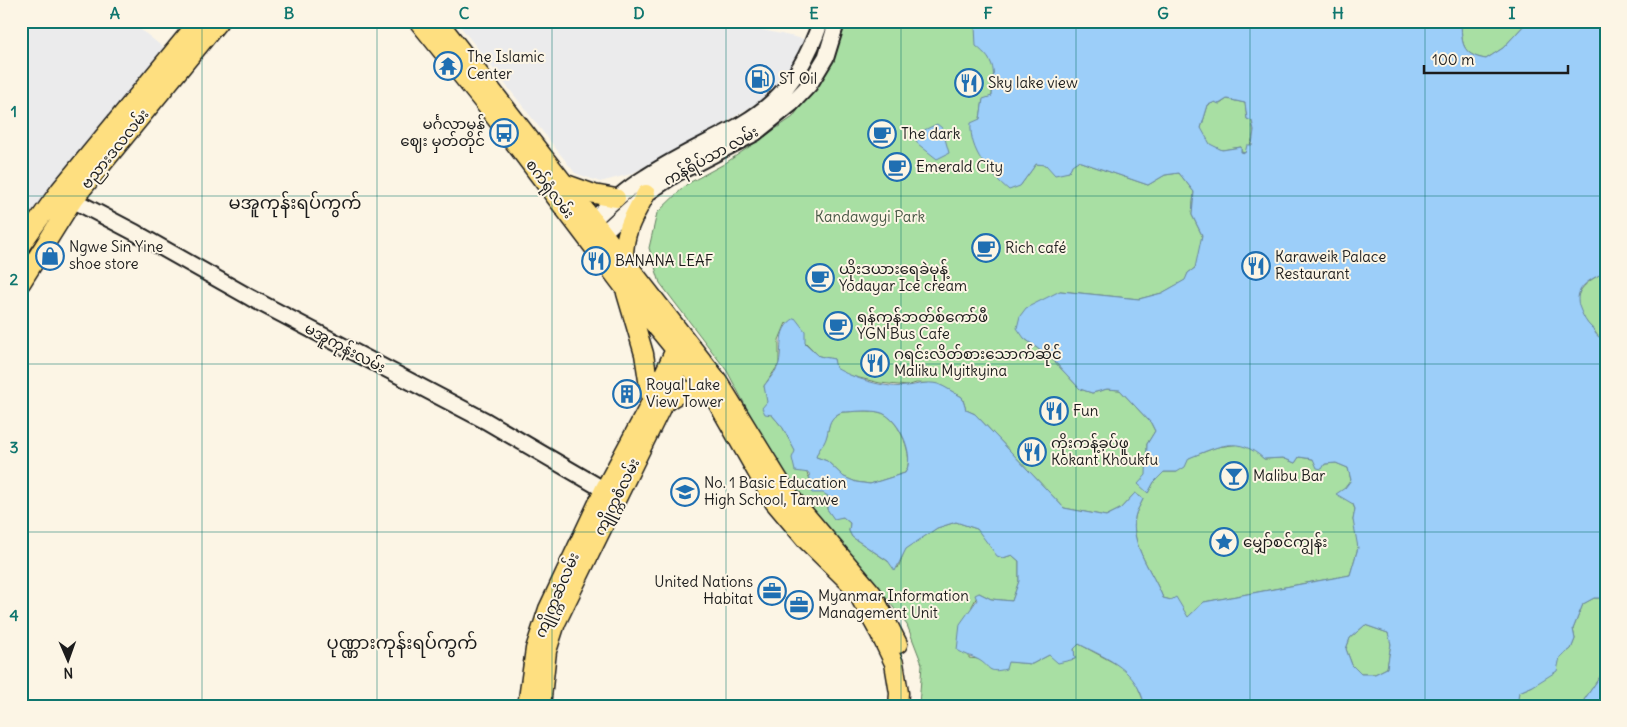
<svg xmlns="http://www.w3.org/2000/svg" width="1627" height="727" font-family="Delius,'Noto Sans Myanmar',sans-serif">
  <rect width="100%" height="100%" fill="#fcf5e5"/>
  <filter id="ink" filterUnits="userSpaceOnUse"><feTurbulence type="fractalNoise" baseFrequency=".02" numOctaves="2"/><feDisplacementMap in="SourceGraphic" scale="10" xChannelSelector="R" yChannelSelector="G"/><feConvolveMatrix kernelMatrix="1 2 1 2 8 2 1 2 1" color-interpolation-filters="sRGB"/></filter>
  <g filter="url(#ink)">
    <path fill="#ebebec" d="M21 21H130L164 48 21 225Z
      M456 21H722L808 40 799 59 779 83 757 103 721 125 631 174 600 182 575 173Z"/>
    <path fill="#a8dfa3" stroke="#627e60" d="M842 21H985L987 55 994 68 992 96 983 100 980 119 1020 186 1036 164 1046 165 1059 173 1069 172 1072 164 1078 161 1148 185 1165 175 1179 173 1194 192 1192 215 1202 235 1199 258 1195 268 1188 273 1186 280 1162 293 1139 299 1060 291 1024 338 1054 361 1080 389 1092 393 1107 389 1120 390 1151 423 1155 431 1147 444 1148 493 1154 482 1164 472H1177L1188 458 1217 447 1240 444 1254 450 1264 459 1283 458 1295 463 1299 457 1313 459 1325 464 1336 463 1348 468 1351 480 1345 488 1355 509 1353 520 1358 539V548L1350 575 1204 602 1188 617 1171 600 1163 598C1153 572 1130 546 1135 517 1136 511 1141 504 1143 499L1135 493 1120 509 1106 516 1064 508 975 414 966 410 962 397 938 384 916 383 907 386 880 383 847 375 835 368 834 359 819 356 786 323 779 340V364L764 386 772 415 783 428 810 479 828 496 827 509 834 518 843 517 850 523 849 531 852 537 898 568 905 549 937 528 956 522 977 529 1003 558 1012 555 1019 561V581L1012 601 991 599 979 593 972 606 969 658 1032 664 1049 655 1075 659 1074 649 1079 644 1120 666 1134 678 1145 704 919 706 922 664 907 625 867 573 782 474 727 371 660 283 649 248 657 213 687 184 724 164 793 117 827 66Z
      M1461 21H1528L1503 48 1486 59C1460 55 1462 41 1461 21Z
      M1227 99 1245 103 1247 119 1252 121C1255 134 1253 142 1245 153L1241 152V147L1222 150 1210 145 1202 134 1201 128 1208 105 1215 102 1220 104Z
      M1606 272V337L1601 338C1595 335 1596 331 1591 327 1564 304 1579 283 1606 272Z
      M842 412C854 412 870 409 882 413 899 419 916 458 905 473L870 484 856 482 844 477 827 461 816 457C818 450 820 449 824 442 831 429 825 419 842 412Z
      M1594 598H1604L1606 601V668L1584 700 1587 706H1516L1519 692 1533 686 1560 657 1571 649 1575 639 1573 629 1583 604Z
      M1365 625 1388 633 1391 644 1387 668 1375 674H1361L1352 665 1346 649 1350 638Z"/>
    <path fill="#9ccef9" stroke="#6987a1" fill-rule="evenodd" d="M985 21H1461C1462 41 1460 55 1486 59L1503 48 1528 21H1606V272C1588 280 1571 289 1581 311 1584 318 1586 322 1591 327 1596 331 1594 335 1601 338L1606 337V601L1603 598H1594L1583 604 1573 629 1575 639 1571 649 1560 657 1557 671 1533 686 1519 692 1517 706H1145C1136 669 1110 660 1079 644L1074 649 1075 659 1058 663 1049 655 1032 664 1008 662 1006 669C987 674 991 667 979 660 972 656 965 655 957 650L960 624 977 600 975 595 979 593 991 599 1012 601 1019 581V561L1012 555 1003 558 997 556 977 529 956 522 937 528 906 549 895 571 888 561 852 537 849 531 850 523 843 517 834 519 827 509 828 496 823 493H812L808 487 810 479 809 473 795 471 792 458 795 451 783 428 772 415 765 414 762 408 767 402 764 386C768 380 777 371 779 363 783 345 776 329 795 318L805 331V343L819 356 834 359 836 368C852 378 887 389 907 386 918 385 926 381 938 384 946 387 954 393 962 397L966 410 975 414 1064 508 1106 516 1120 509 1135 493 1143 499C1141 504 1136 511 1135 517 1130 546 1153 572 1163 598L1171 600 1176 597 1188 617 1204 602 1350 575 1358 548 1353 520 1355 509 1353 504 1336 494 1345 488 1351 480 1348 468 1336 463 1325 464 1322 469 1317 468 1313 459 1299 457 1295 463 1283 458 1264 459C1238 435 1219 446 1189 458L1185 467 1177 472H1164L1154 482 1148 493 1138 484 1146 475 1147 444 1155 431 1151 423 1120 390 1107 389 1092 393 1080 389 1054 361 1024 338 1017 328 1020 316 1026 308 1060 291 1139 299 1162 293 1185 280 1188 273 1195 268 1202 235 1192 215 1194 192 1179 173 1165 175 1148 185 1078 161 1072 165 1069 172 1055 175 1046 165 1036 164 1020 186 1009 190C989 173 969 151 971 123L980 119 983 99 992 96C994 70 997 63 976 46L975 26 985 25ZM1227 99 1245 103 1247 119 1252 121 1254 130 1252 145H1247L1245 153 1241 152V147L1222 150 1210 144 1201 128 1208 105 1215 102 1219 104ZM842 412C854 412 870 409 882 413 900 420 916 457 905 473L870 484 856 482 844 477 827 461 816 457C818 450 820 449 824 443 831 430 825 419 842 412ZM1365 625 1388 633 1391 644 1387 668 1375 674H1361L1352 665 1346 649 1350 638Z
      M937 124 942 128 949 153 937 159 918 144 915 138 918 133Z
      M1606 668V706H1587L1584 700Z"/>
    <g fill="none" stroke-linecap="round" stroke-linejoin="round">
      <defs>
        <path id="secondary" d="M73 200 136 233 251 298 486 421 613 495
          M585 228C604 209 623 191 646 177 728 123 784 128 821 21
          M595 240 646 194 677 173 755 133 791 104 809 85 826 57 837 21"/>
        <path id="primary" d="M418 21 488 108 623 286 714 397 774 502 806 540 854 587 880 634 894 663 899 693 898 706
          M438 21 718 381 787 493 872 593 898 644
          M566 184 594 194 616 198
          M21 245 60 190 199 21
          M624 261C623 233 633 217 646 194
          M21 283 73 200 219 21
          M626 293 644 354 651 400
          M663 404C684 389 690 386 714 397
          M527 706 535 649 548 609 604 490 646 412 680 339
          M541 706 547 651 556 623 663 404 676 373"/>
      </defs>
      <use href="#secondary" stroke="#1c1c1c" stroke-width="19"/>
      <use href="#primary" stroke="#1c1c1c" stroke-width="21"/>
      <use href="#secondary" stroke="#fcf5e5" stroke-width="15"/>
      <use href="#primary" stroke="#fedf80" stroke-width="18"/>
    </g>
  </g>
  <path fill="none" stroke="#0f766e" stroke-width="1" stroke-opacity="0.55" d="M202 21V706M377 21V706M552 21V706M726 21V706M901 21V706M1076 21V706M1250 21V706M1425 21V706M21 196H1606M21 364H1606M21 532H1606"/>
  <defs>
    <symbol id="temple-ring" viewBox="-11 -11 22 22"><circle r="9.5" fill="#fcf5e5" stroke="#1f6fb2" stroke-width="1.5"/><path d="M0-6L5-2H3V0L6.5 2.5H4V6H1.5V3h-3V6H-4V2.5H-6.5L-3 0V-2H-5Z" fill="#1f6fb2"/></symbol>
    <symbol id="fuel-ring" viewBox="-11 -11 22 22"><circle r="9.5" fill="#fcf5e5" stroke="#1f6fb2" stroke-width="1.5"/><path d="M-5.5-6h7V0h2V4h1.3V-2.5L3-4.5l.8-.8L6-3V5H2.5V1h-1V6h-7ZM-4.2-4.7v3.2H.2V-4.7Z" fill="#1f6fb2"/></symbol>
    <symbol id="restaurant-ring" viewBox="-11 -11 22 22"><circle r="9.5" fill="#fcf5e5" stroke="#1f6fb2" stroke-width="1.5"/><path d="M-5-6h1v4h1v-4h1v4h1v-4h1v5L-1.5 .5V6h-2V.5L-5-1ZM5-6V6H3V1.5H1.5Q1.5-4 5-6Z" fill="#1f6fb2"/></symbol>
    <symbol id="bus-ring" viewBox="-11 -11 22 22"><circle r="9.5" fill="#fcf5e5" stroke="#1f6fb2" stroke-width="1.5"/><path d="M-5-6H5V4H4V6H2V4H-2V6H-4V4H-5ZM-3.5-4V0h7V-4ZM-3.5 1.2v1.5H-2V1.2ZM2 1.2v1.5H3.5V1.2Z" fill="#1f6fb2"/></symbol>
    <symbol id="cafe-ring" viewBox="-11 -11 22 22"><circle r="9.5" fill="#fcf5e5" stroke="#1f6fb2" stroke-width="1.5"/><path d="M-5.5-4.5H6V0H3Q3 3.5 0 3.5H-2.5Q-5.5 3.5-5.5 0ZM3-3.2v2h1.7v-2ZM-6 4.5H4V6H-6Z" fill="#1f6fb2"/></symbol>
    <symbol id="shop-ring" viewBox="-11 -11 22 22"><circle r="9.5" fill="#fcf5e5" stroke="#1f6fb2" stroke-width="1.5"/><path d="M-5-2.5h2.3a2.7 3.5 0 0 1 5.4 0H5L5.5 6h-11ZM-1.5-2.5h3a1.5 2.3 0 0 0-3 0Z" fill="#1f6fb2"/></symbol>
    <symbol id="building-ring" viewBox="-11 -11 22 22"><circle r="9.5" fill="#fcf5e5" stroke="#1f6fb2" stroke-width="1.5"/><path d="M-4-6H4V6H1V3H-1V6H-4ZM-2.5-4.3h1.7v1.8h-1.7ZM.8-4.3h1.7v1.8H.8ZM-2.5-1h1.7V.8h-1.7ZM.8-1h1.7V.8H.8Z" fill="#1f6fb2"/></symbol>
    <symbol id="bar-ring" viewBox="-11 -11 22 22"><circle r="9.5" fill="#fcf5e5" stroke="#1f6fb2" stroke-width="1.5"/><path d="M-6-5H6L.8 .8V4.5H3.5V6h-7V4.5H-.8V.8Z" fill="#1f6fb2"/></symbol>
    <symbol id="school-ring" viewBox="-11 -11 22 22"><circle r="9.5" fill="#fcf5e5" stroke="#1f6fb2" stroke-width="1.5"/><path d="M0-5L7-2L0 1L-7-2ZM-4 1L0 2.5L4 1V4Q0 6-4 4Z" fill="#1f6fb2"/></symbol>
    <symbol id="sight-ring" viewBox="-11 -11 22 22"><circle r="9.5" fill="#fcf5e5" stroke="#1f6fb2" stroke-width="1.5"/><path d="M0-6L1.8-2.2L6-1.7L2.9 1.2L3.7 5.4L0 3.3L-3.7 5.4L-2.9 1.2L-6-1.7L-1.8-2.2Z" fill="#1f6fb2"/></symbol>
    <symbol id="office-ring" viewBox="-11 -11 22 22"><circle r="9.5" fill="#fcf5e5" stroke="#1f6fb2" stroke-width="1.5"/><path d="M-6-3h4V-5.5h4V-3h4V5H-6ZM-1-4.5V-3h2v-1.5ZM-6 0V1H6V0Z" fill="#1f6fb2"/></symbol>
  </defs>
  <g fill-rule="evenodd">
    <use href="#temple-ring" x="432" y="50" width="32" height="32"/>
    <use href="#fuel-ring" x="744" y="63" width="32" height="32"/>
    <use href="#restaurant-ring" x="953" y="67" width="32" height="32"/>
    <use href="#bus-ring" x="488" y="117" width="32" height="32"/>
    <use href="#cafe-ring" x="866" y="118" width="32" height="32"/>
    <use href="#cafe-ring" x="881" y="151" width="32" height="32"/>
    <use href="#cafe-ring" x="970" y="232" width="32" height="32"/>
    <use href="#shop-ring" x="34" y="240" width="32" height="32"/>
    <use href="#restaurant-ring" x="580" y="245" width="32" height="32"/>
    <use href="#restaurant-ring" x="1240" y="250" width="32" height="32"/>
    <use href="#cafe-ring" x="804" y="262" width="32" height="32"/>
    <use href="#cafe-ring" x="822" y="310" width="32" height="32"/>
    <use href="#restaurant-ring" x="859" y="347" width="32" height="32"/>
    <use href="#building-ring" x="611" y="378" width="32" height="32"/>
    <use href="#restaurant-ring" x="1038" y="395" width="32" height="32"/>
    <use href="#restaurant-ring" x="1016" y="436" width="32" height="32"/>
    <use href="#bar-ring" x="1218" y="460" width="32" height="32"/>
    <use href="#school-ring" x="669" y="476" width="32" height="32"/>
    <use href="#sight-ring" x="1208" y="526" width="32" height="32"/>
    <use href="#office-ring" x="756" y="575" width="32" height="32"/>
    <use href="#office-ring" x="783" y="589" width="32" height="32"/>
  </g>
  <g text-anchor="middle" stroke-width="4" stroke-linejoin="round" paint-order="stroke">
    <g font-size="15" fill="#1c1c1c" stroke="#fcf5e5" text-anchor="start">
      <text x="467" y="62">The Islamic<tspan x="467" dy="17">Center</tspan></text>
      <text x="779" y="84">ST Oil</text>
      <text x="988" y="88">Sky lake view</text>
      <text x="485" y="129" text-anchor="end">မင်္ဂလာမွန်<tspan x="485" dy="17">ဈေး မှတ်တိုင်</tspan></text>
      <text x="901" y="139">The dark</text>
      <text x="916" y="172">Emerald City</text>
      <text x="69" y="252">Ngwe Sin Yine<tspan x="69" dy="17">shoe store</tspan></text>
      <text x="1005" y="253">Rich café</text>
      <text x="1275" y="262">Karaweik Palace<tspan x="1275" dy="17">Restaurant</tspan></text>
      <text x="615" y="266">BANANA LEAF</text>
      <text x="839" y="274">ယိုးဒယားရေခဲမုန့်<tspan x="839" dy="17">Yodayar Ice cream</tspan></text>
      <text x="857" y="322">ရန်ကုန်ဘတ်စ်ကော်ဖီ<tspan x="857" dy="17">YGN Bus Cafe</tspan></text>
      <text x="894" y="359">ဂရင်းလိတ်စားသောက်ဆိုင်<tspan x="894" dy="17">Maliku Myitkyina</tspan></text>
      <text x="646" y="390">Royal Lake<tspan x="646" dy="17">View Tower</tspan></text>
      <text x="1073" y="416">Fun</text>
      <text x="1051" y="448">ကိုးကန့်ခုပ်ဖူ<tspan x="1051" dy="17">Kokant Khoukfu</tspan></text>
      <text x="1253" y="481">Malibu Bar</text>
      <text x="704" y="488">No. 1 Basic Education<tspan x="704" dy="17">High School, Tamwe</tspan></text>
      <text x="1243" y="547">မျှော်စင်ကျွန်း</text>
      <text x="753" y="587" text-anchor="end">United Nations<tspan x="753" dy="17">Habitat</tspan></text>
      <text x="818" y="601">Myanmar Information<tspan x="818" dy="17">Management Unit</tspan></text>
    </g>
    <g font-size="15" fill="#1c1c1c" stroke="#fcf5e5">
      <text transform="translate(115 149) rotate(-51)" y="5">ဗညားဒလလမ်း</text>
      <text transform="translate(711 156) rotate(-29)" y="5">ကန်ရိပ်သာ လမ်း</text>
      <text transform="translate(550 189) rotate(53)" y="5">စက်ရုံလမ်း</text>
      <text transform="translate(345 348) rotate(28)" y="5">မအူကုန်းလမ်း</text>
      <text transform="translate(617 497) rotate(-64)" y="5">ကျိုက္ကစံလမ်း</text>
      <text transform="translate(557 595) rotate(-67)" y="5">ကျိုက္ကဆံလမ်း</text>
    </g>
    <g font-size="15" fill="#465644" stroke="#fcf5e5">
      <text x="870" y="222">Kandawgyi Park</text>
    </g>
    <g font-size="18" fill="#1c1c1c" stroke="#fcf5e5">
      <text x="295" y="209">မအူကုန်းရပ်ကွက်</text>
      <text x="402" y="649">ပုဏ္ဏားကုန်းရပ်ကွက်</text>
    </g>
  </g>
  <rect width="1627" height="727" fill="none" stroke="#fcf5e5" stroke-width="55"/>
  <g transform="translate(68 660) rotate(178)" stroke="#fcf5e5" stroke-width="4" paint-order="stroke">
  <path d="M0-4L9 19L0 12L-9 19Z" fill="#1c1c1c"/>
  <text y="-8" font-size="14" font-weight="bold" text-anchor="middle" fill="#1c1c1c">N</text>
  </g>
  <path d="M1424 65v8h144v-8" fill="none" stroke="#1c1c1c" stroke-width="2.5"/>
  <text x="1432" y="65" font-size="15" fill="#1c1c1c" stroke="#fcf5e5" stroke-width="4" paint-order="stroke">100 m</text>
  <rect x="28" y="28" width="1572" height="672" fill="none" stroke="#0f766e" stroke-width="2"/>
  <g font-size="16" text-anchor="middle" font-weight="bold" fill="#0f766e">
    <text x="115" y="19">A</text>
    <text x="289" y="19">B</text>
    <text x="464" y="19">C</text>
    <text x="639" y="19">D</text>
    <text x="814" y="19">E</text>
    <text x="988" y="19">F</text>
    <text x="1163" y="19">G</text>
    <text x="1338" y="19">H</text>
    <text x="1512" y="19">I</text>
    <text x="14" y="117">1</text>
    <text x="14" y="285">2</text>
    <text x="14" y="453">3</text>
    <text x="14" y="621">4</text>
  </g>
</svg>
